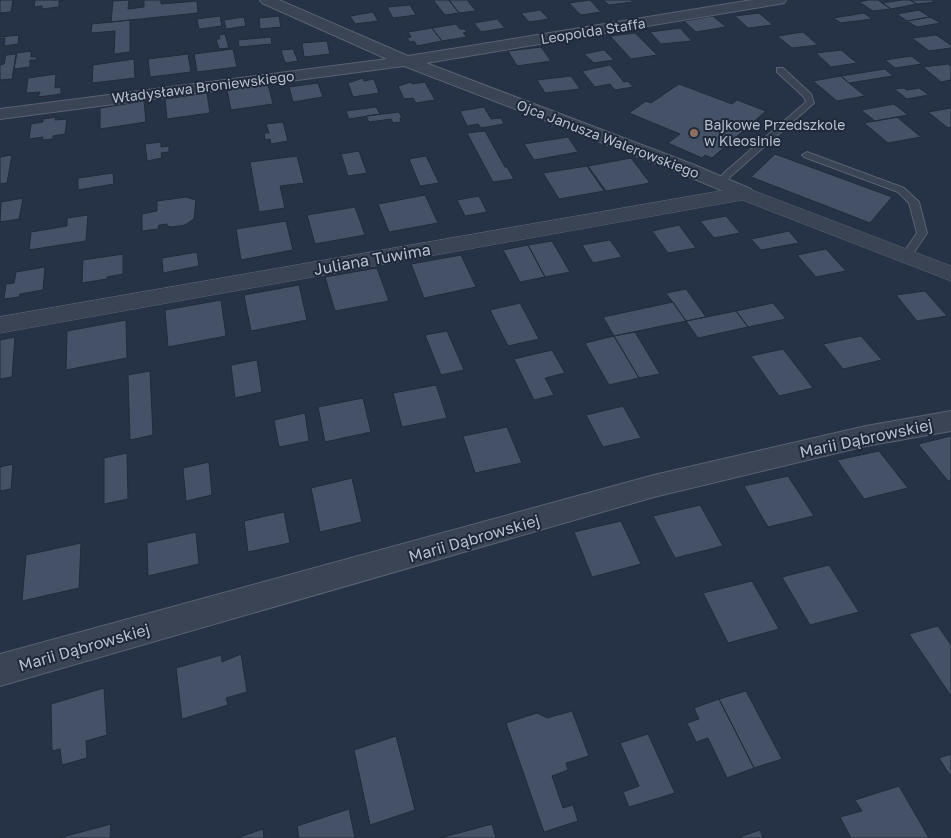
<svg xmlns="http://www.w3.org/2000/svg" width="951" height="838" font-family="'Golos Text',sans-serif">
  <rect width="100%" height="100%" fill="#263245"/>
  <path fill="#455167" stroke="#212b3c" d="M0 0H13L11 12 0 13Z
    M35 0H65L59 1V7L42 9V6L34 7Z
    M129 0 128 9 144 7V0H161V4L197 1 198 13 111 22 113 1Z
    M433 0H449L459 13 445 15Z
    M449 0H467L476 11 459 13Z
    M590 0 601 12 581 15 569 3Z
    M603 0H631L633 2 609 5Z
    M868 0H878L891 9 873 11 859 2Z
    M902 0H910L917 4 891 9 882 3Z
    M910 0H932L935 2 917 4Z
    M410 5 416 15 393 18 387 7Z
    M540 10 549 19 529 22 521 13Z
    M919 10 930 17 907 21 897 14Z
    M373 12 378 21 355 24 350 16Z
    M759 13 773 25 748 28 735 16Z
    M864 13 872 19 841 23 833 18Z
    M220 16 222 26 199 29 197 19Z
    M279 16 281 27 260 29 259 18Z
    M713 16 726 27 696 32 684 21Z
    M244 17 246 26 226 29 224 20Z
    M930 17 941 23 917 27 907 21Z
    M497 19 505 28 481 32 474 23Z
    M130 20V52L114 54 115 31 91 33 92 24Z
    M456 24 460 29H464L467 32 463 33 467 37 442 41 432 28Z
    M432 28 442 41 417 46 414 41 410 42 407 38 411 37 408 32Z
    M680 28 692 41 661 44 650 32Z
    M803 32 818 45 792 48 777 36Z
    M635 33 657 55 631 59 610 36Z
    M225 34 229 48 219 49 216 39H220L219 35Z
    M19 35 18 44 4 46 5 38 0 39V37Z
    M936 35 951 45V48L929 51 912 38Z
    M271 37 272 44 239 47 238 40Z
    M327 41 330 54 304 57 302 43Z
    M541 47 551 61 517 66 508 51Z
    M233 49 237 67 197 72 194 54Z
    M293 49 298 61 285 63 281 50Z
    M604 50 614 60 594 63 584 54Z
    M841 50 857 63 831 67 816 53Z
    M31 51V57H37L36 60H30V67L14 69 17 53Z
    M16 54 12 79 0 80V65L4 64 6 55Z
    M188 54 191 72 150 77 148 59Z
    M911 56 922 64 895 68 885 60Z
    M134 59 135 78 92 83 93 65Z
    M948 64 951 66V80L941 82 923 67Z
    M610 65 624 82 628 81 633 87 615 90 610 84 595 87 582 71Z
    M885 69 893 76 849 83 841 76Z
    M56 74 55 88 61 87V94L38 97 40 92 26 93 28 78Z
    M571 76 580 89 545 93 537 80Z
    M841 76 849 83 865 96 837 101 813 81Z
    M363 78 364 81 374 79 379 93 353 97 348 83Z
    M411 82 412 84 425 82 435 100 416 103 413 98 404 99 398 86Z
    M318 83 323 97 293 102 289 87Z
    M268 84 273 104 231 110 227 90Z
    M679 84 732 104 737 100 766 111 712 158 705 155 702 158 668 143 680 134 629 113 646 101 651 103Z
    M904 88 907 90 919 88 929 95 907 99 894 89Z
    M207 93 210 113 167 119 165 99Z
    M144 101 146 122 100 129V108Z
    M894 104 908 115 875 121 861 110Z
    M376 107 380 114 349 119 346 111Z
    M484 107 491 119 501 118 504 124 481 128 478 124 467 126 460 111Z
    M951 108V127L948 128 928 112Z
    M399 112 402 118H400L401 122 393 123 391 119 369 122 366 116Z
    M56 117 55 120 67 119 65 134 53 136V139L42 140 43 137 29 139 31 124 43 122V119Z
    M897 117 921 137 888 143 864 123Z
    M283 122 288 141 271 144 270 139 265 140 264 133H269L266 124Z
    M485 131 505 167H507L514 179 493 182 467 133Z
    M568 137 578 152 534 160 524 144Z
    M161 142V147L169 146V152L161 153 162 158 147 161 145 144Z
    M359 151 367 173 348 176 341 154Z
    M775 154 892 197 870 223 751 177Z
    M12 155 7 183 0 184V157Z
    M297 156 304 183 280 186 285 208 259 212 250 162Z
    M426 156 439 183 420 186 409 159Z
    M631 158 650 183 606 191 588 166Z
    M587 166 604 191 559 199 543 173Z
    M113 173 114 184 78 190V178Z
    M425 195 438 223 389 232 378 204Z
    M479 196 487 212 465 216 457 200Z
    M186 197 196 200 194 219 185 225 172 227 167 226V224L159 225 158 229 142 231V214L157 211V201Z
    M23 198 19 219 0 222 1 202Z
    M355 207 365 235 315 244 307 215Z
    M88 215 86 241 29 250 31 232 67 226V218Z
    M726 216 740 233 714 238 700 221Z
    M286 221 293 250 241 260 236 229Z
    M679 225 696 248 668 253 652 231Z
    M789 231 799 243 761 250 751 239Z
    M610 240 622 257 593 263 582 245Z
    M552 241 570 272 545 277 528 245Z
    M528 245 545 277 520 282 503 250Z
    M826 249 846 271 816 277 797 255Z
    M197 252 199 266 163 273 162 258Z
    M123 254V274L107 277V279L82 283 83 260Z
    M461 255 476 287 424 298 411 264Z
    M45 267 43 290 20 294 19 297 4 299 6 284 14 283 16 272Z
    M377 268 389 301 335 311 325 277Z
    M299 285 307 320 251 331 244 295Z
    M686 289 706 317 686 321 666 293Z
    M925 291 947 316 917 321 896 295Z
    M221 300 226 336 168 347 165 310Z
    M673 302 686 321 614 336 603 317Z
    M520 303 539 339 508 346 490 310Z
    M773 303 786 319 748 327 736 311Z
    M736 311 748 327 698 338 686 321Z
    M126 320 127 358 66 370 67 331Z
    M447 331 464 370 441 375 425 335Z
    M635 332 660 374 639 378 614 336Z
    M614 336 639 378 609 385 585 343Z
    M861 336 882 360 843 369 823 344Z
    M15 337 12 377 0 379V340Z
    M783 349 813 388 779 396 751 356Z
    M552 350 565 373 545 378 554 395 534 400 514 359Z
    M257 360 262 392 235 398 231 365Z
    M150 371 153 435 130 440 128 375Z
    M436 385 447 418 402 427 393 393Z
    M363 398 371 432 325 442 318 407Z
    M623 406 641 438 603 447 586 415Z
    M305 413 309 441 279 447 274 420Z
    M507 427 522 463 475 473 463 436Z
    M951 436V480L948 481 918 444Z
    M879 451 908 488 864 499 837 460Z
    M127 453 128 499 104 504V458Z
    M209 462 212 495 186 501 183 468Z
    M13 464 11 489 0 491V467Z
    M788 476 814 516 768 527 744 486Z
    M352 478 362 522 320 532 311 488Z
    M700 505 723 546 675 558 653 516Z
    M284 512 290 543 248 552 244 521Z
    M621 521 641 564 592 577 574 532Z
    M196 532 199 564 148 576 147 543Z
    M81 543 79 588 22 601 26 555Z
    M829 565 859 612 810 625 782 577Z
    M752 581 779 629 728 643 703 593Z
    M938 626 951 645V696L909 634Z
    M241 654 247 692 226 698 228 705 182 719 176 668 221 655 222 662Z
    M104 688 107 735 86 741 87 758 62 765 60 749 52 751 51 704Z
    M746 691 782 759 754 768 719 699Z
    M719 699 754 768 727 778 708 738 696 742 687 723 699 719 694 708Z
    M572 711 589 756 566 763 568 770 552 776 563 808 573 805 578 821 544 832 506 723 537 713 547 718Z
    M648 734 675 793 629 807 623 792 639 786 620 743Z
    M396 736 415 810 370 825 354 750Z
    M951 754V777L939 758Z
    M899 786 929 838H851L840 817 862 811 855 800Z
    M349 809 355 838H299L297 826Z
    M111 824 110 838H59Z
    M492 824 496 838H440Z
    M263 829 264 838H237Z
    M760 830 763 838H737Z"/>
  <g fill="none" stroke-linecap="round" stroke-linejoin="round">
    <defs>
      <path id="service" d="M777 68H783L811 94 814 103 731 176 724 185H718L716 183 725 172 806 102 804 97 777 72Z
        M807 152 904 188 919 202 927 233 910 258H902L901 256 917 233 909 203 898 192 804 157 802 155Z"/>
      <path id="minor" d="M260 0H279L408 56 752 0H786L784 3 779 4 426 63 692 164 751 189 754 193 751 197 744 199 737 197 678 172 404 66 0 119V109L387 59 262 3Z
        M951 411V431L866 446 654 497 0 686V654L654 475 866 426Z"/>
      <path id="tertiary" d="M744 187 951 266V281L742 200 0 333V317Z"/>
    </defs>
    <use href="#service" stroke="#596272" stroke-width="2"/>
    <use href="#minor" stroke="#596272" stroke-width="2"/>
    <use href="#tertiary" stroke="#596272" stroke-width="1"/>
    <use href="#service" fill="#3b4455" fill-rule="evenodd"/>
    <use href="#minor" fill="#3b4455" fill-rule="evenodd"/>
    <use href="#tertiary" fill="#3b4455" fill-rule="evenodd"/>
  </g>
  <circle fill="#8d6e63" stroke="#1f293a" stroke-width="2" cx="694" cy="133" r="5"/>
  <g text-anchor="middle" stroke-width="4" stroke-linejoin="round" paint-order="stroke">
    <g font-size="14" fill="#b8bfce" stroke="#1f293a">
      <text transform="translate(593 31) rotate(-9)" y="5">Leopolda Staffa</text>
      <text transform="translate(203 87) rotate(-7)" y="5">Władysława Broniewskiego</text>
      <text transform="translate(608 139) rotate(21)" y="5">Ojca Janusza Walerowskiego</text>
    </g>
    <g font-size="14" fill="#b8bfce" stroke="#1f293a" text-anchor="start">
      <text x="704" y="130">Bajkowe Przedszkole<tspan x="704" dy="16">w Kleosinie</tspan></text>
    </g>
    <g font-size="16" fill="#b8bfce" stroke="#1f293a">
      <text transform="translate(372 259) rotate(-10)" y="6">Juliana Tuwima</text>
      <text transform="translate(866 438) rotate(-12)" y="6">Marii Dąbrowskiej</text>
      <text transform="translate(474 538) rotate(-16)" y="6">Marii Dąbrowskiej</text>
      <text transform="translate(84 647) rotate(-16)" y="6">Marii Dąbrowskiej</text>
    </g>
  </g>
</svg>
